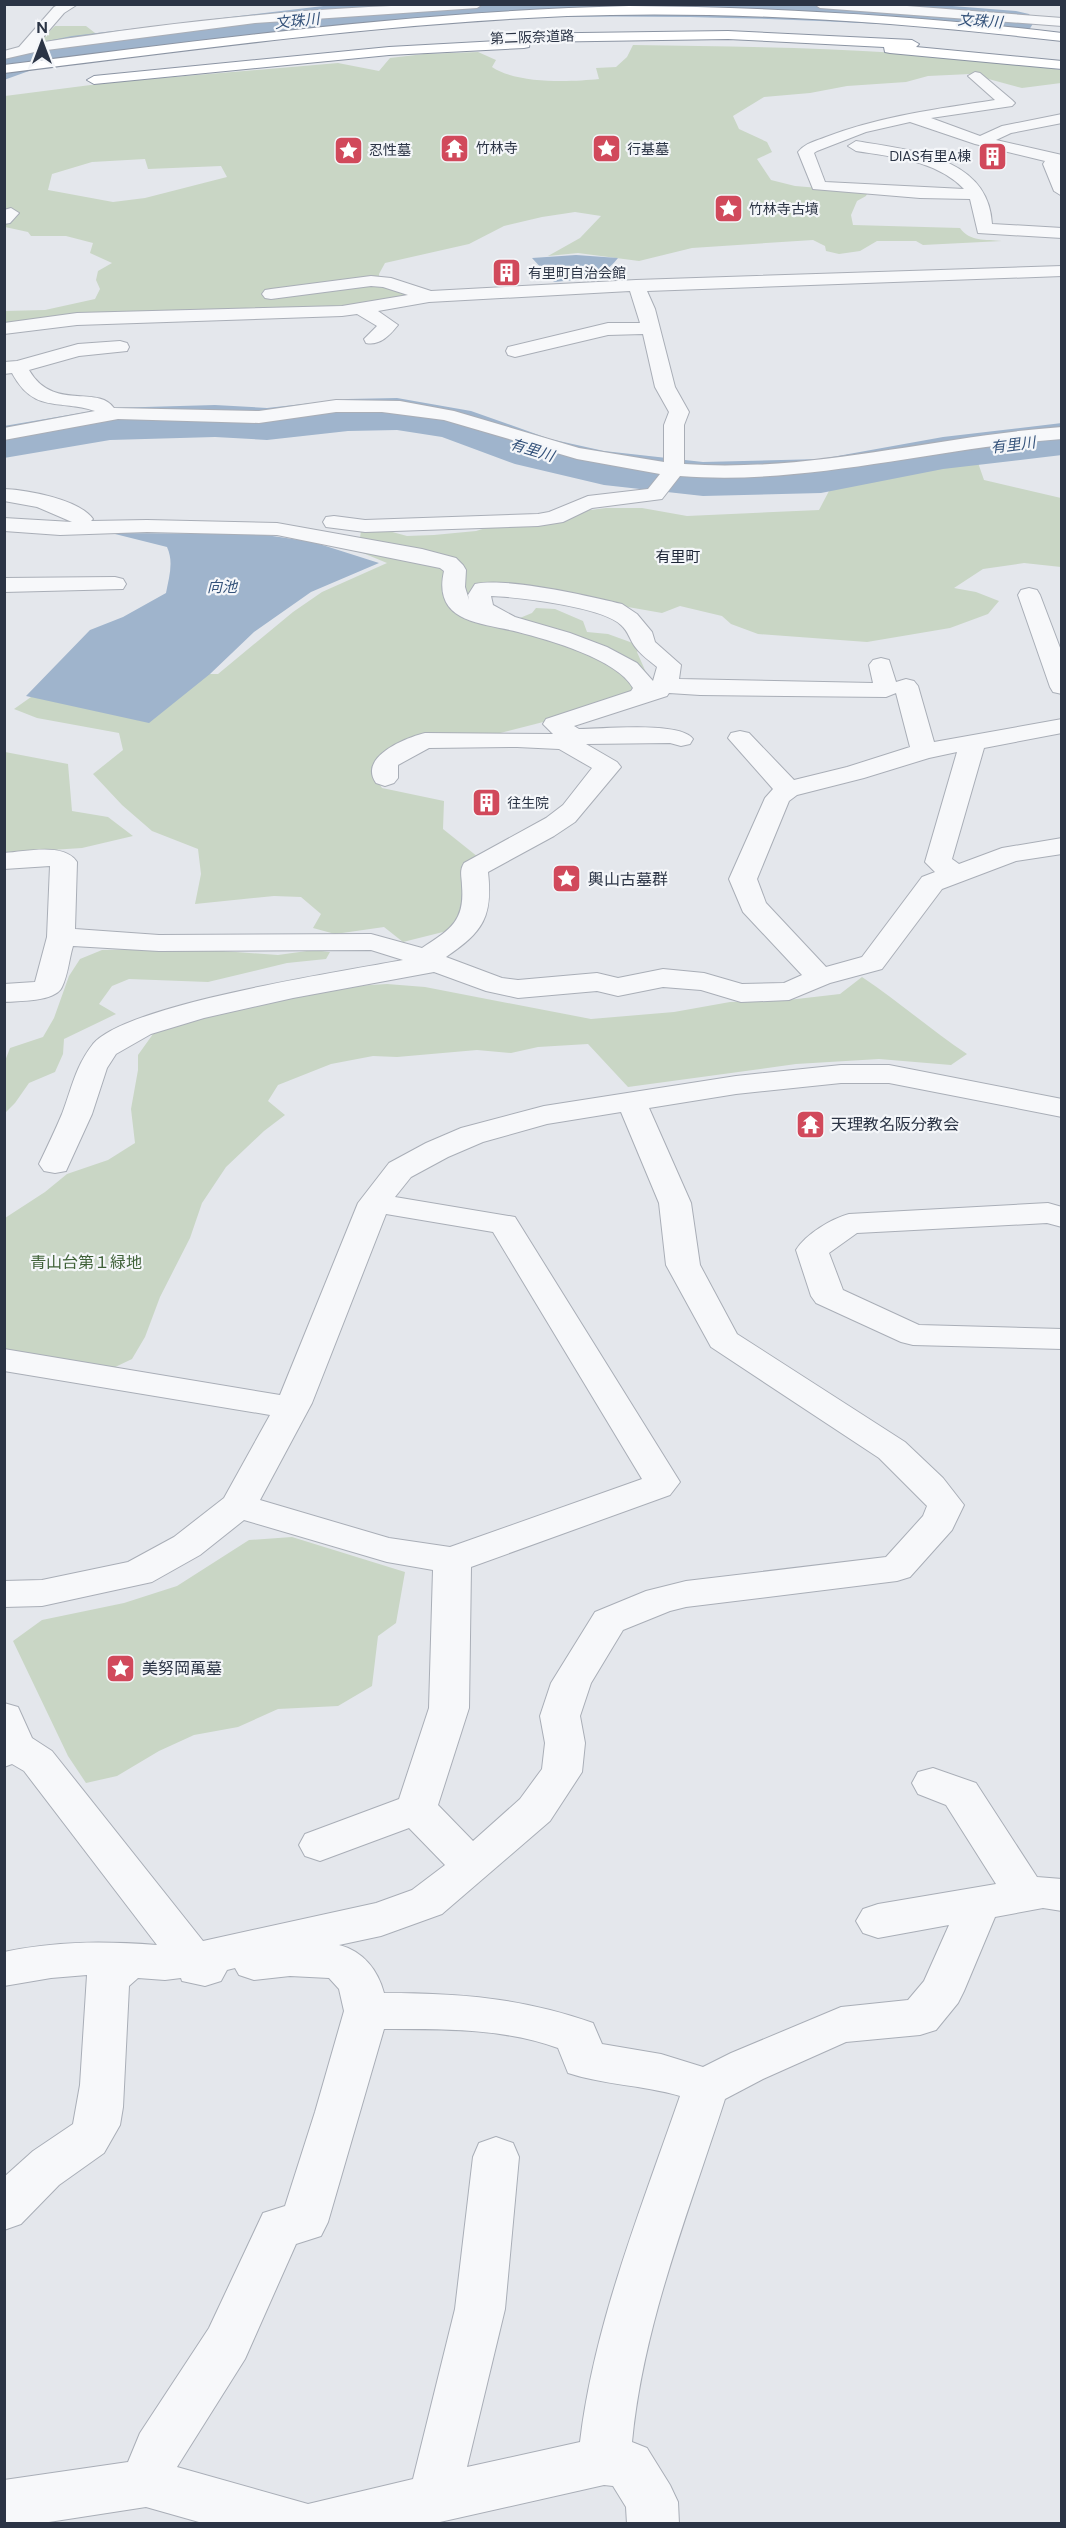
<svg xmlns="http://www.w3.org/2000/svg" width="1066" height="2528" font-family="'DM Sans','Noto Sans JP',sans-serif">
  <rect width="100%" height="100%" fill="#e4e7ec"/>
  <path fill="#c9d6c5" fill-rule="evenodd" d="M55 26H86L99 36 35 45Z
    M633 45C775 47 920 48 1061 70V83L1022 88 970 74 928 76 906 82 847 86 810 93 764 97 733 116 739 129 767 142 772 152 757 159 771 180 795 186 868 192 866 196 857 201 851 215 853 225 960 228C970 242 985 239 1002 241L923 245 916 241H877L860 251 839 254 826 251 825 246 813 240 692 248 639 261 578 253 548 256 580 238 601 216 575 212 542 217 504 226 469 244 385 263 379 274 380 285 413 296 347 307 55 318 5 324V311L45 310 95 299 100 289 96 280 98 271 112 263 90 253 93 243 66 236H31L28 232 5 227 4 223 12 221 5 220V96L114 82 338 63 379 71 390 58 424 54 478 52 496 60 492 67C517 84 570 82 599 79L596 68 616 67 627 57ZM145 159 148 169 221 166 227 177 145 198 113 202 48 190 52 174 92 162Z
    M965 454 976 457 984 480 1061 498V567L1024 563 983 569 954 588 976 592 999 601 988 614 950 628 867 642 758 634 731 624 722 616 680 606 662 613 611 604 476 593 515 620 532 613 536 608 555 609 583 621 587 632 608 634 641 646 637 652 648 677 640 688 555 719 477 739 427 737 379 759 372 772 382 788 444 801 443 829 478 857 459 928 403 942 384 927 335 934 313 928 321 914 301 897 274 896 195 904 201 874 198 849 152 831 122 805 93 774 123 750 119 733 37 718 14 709 31 697 189 674H218L293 612 322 592 387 563 358 551 361 531 385 530 407 536 434 535 476 531 512 520 606 508H642L687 516 819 510 829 491 823 480 869 474Z
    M5 752 68 764 72 811 108 817 133 836 82 848 5 853Z
    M182 948 278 955 314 950 330 952 326 959 287 963 208 982 129 979 112 986 99 1004 116 1014 64 1039 63 1054 55 1072 29 1083 15 1103 5 1113V1061L10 1048 43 1037 54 1018 69 976 80 959 102 950Z
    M862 977C898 1001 931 1030 967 1054L951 1065 879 1059 796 1064 628 1087 588 1044 538 1047 511 1053 477 1050 397 1057 373 1056 331 1064 278 1085 268 1101 285 1115 264 1131 226 1167 202 1203 190 1238 160 1297 145 1337 132 1359 111 1369 5 1366V1218L45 1192 67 1174 108 1160 135 1143 131 1109 138 1070V1055L158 1027 192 1017 355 986 387 984 425 987 591 1019 674 1012 730 1002 788 1000 840 994Z
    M292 1537 405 1572 396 1623 378 1636 372 1686 338 1706 278 1709 238 1727 194 1735 159 1751 117 1776 86 1783 68 1756 13 1641 42 1620 124 1603 177 1586 249 1540Z"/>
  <path fill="#9fb4cc" d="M576 255 618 258C599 282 582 279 554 282L532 258Z
    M111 533 259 534 313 542 379 563 311 592 254 632 210 674 149 723 26 696 90 630 123 617 166 593C169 577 174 562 167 547Z"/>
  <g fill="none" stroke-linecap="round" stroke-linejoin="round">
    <path fill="#9fb4cc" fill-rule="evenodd" d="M340 4H927L1016 11 1029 14 1034 22 1029 30 1016 33C812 17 607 11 403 22 292 28 182 44 72 58L51 63 4 80V53L32 44 72 36Z
      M397 398 471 411 550 439 604 451 703 462 821 459 943 437 1062 423V455L943 469 821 493 703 496 604 485 515 464 442 437 397 430 348 431 267 440 215 437 110 440 4 458V426L110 408 215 405 267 408 348 399Z"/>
    <defs>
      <path id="minor" d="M60 4H78L64 13 38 43C185 20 334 4 483 4L477 8 255 23 39 51 4 59V51L19 47 54 7Z
        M814 4H881L1062 18V26L820 8Z
        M975 72 980 73 1012 100 1015 103 1012 106 931 118 980 136 1002 126 1062 114V123L1011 133 996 140 1062 155V196L1054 191 1043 164 1045 161 975 144 910 122 866 132 817 151 814 153 825 182 964 189C936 160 893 157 856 151L848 146 856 141C909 150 989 156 992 224L1062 228V238L978 233 970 199 920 198 813 189 798 152C805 143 816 141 826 137 881 116 937 109 995 100L968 76Z
        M11 208 19 213 10 223 4 224V210Z
        M1062 266V276L647 291 655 309 675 387 689 412 684 425V464C812 473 935 436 1062 427V439C933 448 809 486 680 476L662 499 592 508 563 522 538 526 365 532 326 527 323 522 326 517 334 516 365 520 538 514 549 512 588 496 648 489 660 474 577 459 444 420 382 412H336L259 423 118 419 4 440V428L95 411C59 399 34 414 12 373L4 374V362L17 361 78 344 120 341 127 343 129 347 127 351 79 356 29 370C53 412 97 384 114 408L259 411 336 400 400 401 454 411 579 448 664 462V425L669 412 655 387 643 334 608 335 515 357 508 355 506 351 508 347 608 323H640L630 291 429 302 378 311 398 325C390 335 380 346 366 343L364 339 377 326 357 314 342 316 77 325 4 334V323L77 313 342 306 408 295 383 287 371 286 271 299 265 298 262 294 265 290 271 289 371 276 391 278 431 291 636 280Z
        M4 489C27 490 79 499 93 519L91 521 147 520 277 523 422 549 456 558 463 565 466 570 465 587 469 600 468 595 475 584C506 577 589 596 622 604L637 614 652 632 655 642 681 665 679 679 873 683 869 665 873 660 881 658 889 660 896 682 906 679 914 681 918 686 934 742 1062 719V733L984 748 952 859 959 864 1002 848 1062 838V854L1016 861 942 889 882 969 830 983 789 1000 741 1002 701 990 663 987 618 996 597 991 518 998 486 991 434 972 293 998 204 1018 151 1034 116 1054 107 1068 92 1114 66 1171 55 1173 44 1171 39 1164C47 1147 55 1131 62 1114 72 1088 75 1067 93 1044 126 1004 345 971 403 960L371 950 159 951 73 946C69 959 68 975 62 987 55 1002 19 1001 4 1002V984L35 982 47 937 50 866 4 869V853C25 852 64 842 77 862L75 929 159 935 371 934 422 948C449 930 465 922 462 886 462 877 459 871 464 863L546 818 563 805 592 768 559 749 517 747 429 748 398 765V778L394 783 385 786 376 783C358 757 405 738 425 733L553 734 543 724 546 719 631 691 633 688C617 659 549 640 518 632 484 623 432 624 444 571L440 568 277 535 147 532 60 535 4 531V518L72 522 37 507 4 501ZM491 596C518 597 603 607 621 625 629 632 630 641 636 648 641 655 650 661 657 667L653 681 637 663 607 647 570 633 515 617 493 605ZM669 693 700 695 886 697 896 693 910 747 847 767 794 780 749 733 740 731 731 733 728 738 773 789 765 798 729 879 743 912 802 975 784 983 742 984 704 973 663 969 618 978 597 973 518 980 502 978 446 957C483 932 493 917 488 872L554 836 575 822 621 767 617 762 586 744 670 743 681 746 690 744 693 739C681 721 602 729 579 729L574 726 667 696ZM957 752 925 862 935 872 922 877 862 957 826 967 766 903 757 879 789 801 797 795 864 778 929 758Z
        M115 577 123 579 126 584 123 589 4 592V578Z
        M1029 588 1037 590 1040 595 1062 653V694L1053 692 1050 687 1018 595 1021 590Z
        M841 1065H889L1062 1099V1117L889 1083H841L736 1094 649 1108 691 1203 700 1265 737 1334 905 1442 943 1478 964 1505 952 1530 910 1577 897 1581 686 1607 670 1611 623 1630 591 1683 580 1716 585 1743 582 1772 550 1821 442 1914 381 1936 339 1945C363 1951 378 1970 384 1993 458 1993 523 1998 593 2023L602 2044 661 2054 703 2067 731 2053 841 2007 908 2000 924 1981 949 1925 878 1938 863 1933 856 1921 863 1909 878 1904 996 1884 946 1805 918 1794 912 1783 918 1772 933 1768 976 1783 1037 1877 1062 1879V1911L1043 1908 995 1917 964 1991 958 2003 936 2030 920 2035 846 2042 763 2079 725 2099C689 2211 643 2325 632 2442L647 2448 670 2485 678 2502 679 2524H627L626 2507 613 2486 604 2485 431 2524H206L146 2507 36 2524H4V2480L128 2462 140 2433 209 2328 263 2213 285 2206 315 2112 344 2011 339 1989 329 1978 290 1976 254 1980 239 1975 235 1968 227 1970 221 1981 205 1986 182 1981 181 1978 165 1980 138 1978 129 1986 123 2107 120 2125 104 2153 59 2185 21 2224 4 2230V2177L33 2151 73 2124 80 2085 87 1975 51 1978 4 1986V1952C56 1941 104 1941 157 1945L24 1771 12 1764 4 1767V1703L18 1707 32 1738 52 1751 203 1941 376 1903 412 1890 445 1865 409 1828 320 1861 305 1856 299 1845 305 1834 399 1799 429 1708 433 1570 387 1562 244 1520 200 1555 152 1582 42 1606 4 1607V1581L42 1580 128 1562 174 1537 224 1498 270 1415 4 1371V1349L280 1395 358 1203 389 1163 426 1143 461 1128 544 1106 736 1076ZM621 1112 659 1203 666 1265 711 1347 879 1458 927 1506 923 1516 886 1557 686 1581 646 1591 595 1612 551 1683 540 1716 545 1743 542 1769 520 1799 473 1841 438 1805 469 1708 471 1567 670 1495 680 1482 515 1217 395 1197 411 1177 448 1157 483 1142 547 1124ZM386 1214 493 1232 642 1479 450 1547 389 1538 260 1500 312 1403ZM384 2029C441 2029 503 2028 558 2048L568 2073C604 2085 643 2085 680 2096 641 2209 594 2324 580 2442L467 2467 505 2309 519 2157 513 2143 496 2137 479 2143 473 2157 455 2309 413 2479 308 2504 177 2467 245 2359 296 2244 321 2236 328 2222Z
        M1048 1203 1062 1207V1227L1047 1223 857 1233 829 1253 843 1290 919 1325 1062 1329V1349L913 1345 901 1342 816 1303 811 1296 796 1250C806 1234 831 1219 849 1214Z"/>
      <path id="highway" d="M629 6C774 7 917 16 1062 33V41C897 22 732 10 567 16 378 24 191 50 4 73V65C212 39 420 11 629 6Z
        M728 31 912 40 919 44 916 47 1062 61V69L890 53 885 52 884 47 728 39 530 42 529 47 524 48 389 55 94 84 87 80 94 76 389 47 498 41 495 38 502 34Z"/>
    </defs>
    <use href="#minor" stroke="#a9aeb7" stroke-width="2"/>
    <use href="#highway" stroke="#8b94a3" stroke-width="2"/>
    <use href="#minor" fill="#f7f8fa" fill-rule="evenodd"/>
    <use href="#highway" fill="#fff" fill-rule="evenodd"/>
  </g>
  <defs>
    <symbol id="temple-square" viewBox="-11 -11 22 22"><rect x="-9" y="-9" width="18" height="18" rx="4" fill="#d1495b" stroke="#f4f6f9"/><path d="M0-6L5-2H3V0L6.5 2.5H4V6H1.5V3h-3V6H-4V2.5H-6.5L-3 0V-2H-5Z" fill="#fff"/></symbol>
    <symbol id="sight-square" viewBox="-11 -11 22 22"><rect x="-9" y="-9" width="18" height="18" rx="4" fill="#d1495b" stroke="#f4f6f9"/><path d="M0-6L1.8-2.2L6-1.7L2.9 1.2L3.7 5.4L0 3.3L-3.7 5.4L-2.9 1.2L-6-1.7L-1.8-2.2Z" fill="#fff"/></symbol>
    <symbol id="building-square" viewBox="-11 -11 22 22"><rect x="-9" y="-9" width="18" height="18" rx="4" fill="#d1495b" stroke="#f4f6f9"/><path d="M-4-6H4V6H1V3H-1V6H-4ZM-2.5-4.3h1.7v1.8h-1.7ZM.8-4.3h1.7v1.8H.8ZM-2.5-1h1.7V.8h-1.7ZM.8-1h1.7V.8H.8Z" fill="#fff"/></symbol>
  </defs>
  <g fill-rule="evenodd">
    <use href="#temple-square" x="438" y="132" width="33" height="33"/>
    <use href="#sight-square" x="590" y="132" width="33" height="33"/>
    <use href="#sight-square" x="332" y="134" width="33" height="33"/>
    <use href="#building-square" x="976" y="140" width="33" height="33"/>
    <use href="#sight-square" x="712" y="192" width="33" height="33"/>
    <use href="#building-square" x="490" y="256" width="33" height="33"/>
    <use href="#building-square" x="470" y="786" width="33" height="33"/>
    <use href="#sight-square" x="550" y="862" width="33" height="33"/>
    <use href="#temple-square" x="794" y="1108" width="33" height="33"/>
    <use href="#sight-square" x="104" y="1652" width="33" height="33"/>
  </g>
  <g text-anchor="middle" stroke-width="4.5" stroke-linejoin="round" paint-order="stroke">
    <g font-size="14" fill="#2b3445" stroke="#f4f6f9">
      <text transform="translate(532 37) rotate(-2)" y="5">第二阪奈道路</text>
    </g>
    <g font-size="14" fill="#2b3445" stroke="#f4f6f9" text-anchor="start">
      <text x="476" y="153">竹林寺</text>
      <text x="627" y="154">行基墓</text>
      <text x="369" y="155">忍性墓</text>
      <text x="971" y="161" text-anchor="end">DIAS有里A棟</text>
      <text x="749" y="214">竹林寺古墳</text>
      <text x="528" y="278">有里町自治会館</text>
      <text x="507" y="808">往生院</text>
    </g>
    <g font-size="15" font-style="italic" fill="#34527a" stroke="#f4f6f9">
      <text transform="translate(297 21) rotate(-6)" y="5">文珠川</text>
      <text transform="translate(980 21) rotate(4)" y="5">文珠川</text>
      <text transform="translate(1013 445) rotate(-7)" y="5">有里川</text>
      <text transform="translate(532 450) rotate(17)" y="5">有里川</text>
      <text x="222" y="592">向池</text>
    </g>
    <g font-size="15" fill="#1d2536" stroke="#f4f6f9">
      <text x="678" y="562">有里町</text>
    </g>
    <g font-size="16" fill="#2b3445" stroke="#f4f6f9" text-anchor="start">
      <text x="588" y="885">輿山古墓群</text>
      <text x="831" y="1130">天理教名阪分教会</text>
      <text x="142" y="1674">美努岡萬墓</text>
    </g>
    <g font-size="16" fill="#3f6138" stroke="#f4f6f9">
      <text x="86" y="1268">青山台第１緑地</text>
    </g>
  </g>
  <rect width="1066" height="2528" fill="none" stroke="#2b3445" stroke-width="12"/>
  <g transform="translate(42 42)" stroke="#f4f6f9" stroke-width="4.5" paint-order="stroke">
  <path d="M0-4.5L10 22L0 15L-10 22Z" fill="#2b3445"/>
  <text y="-9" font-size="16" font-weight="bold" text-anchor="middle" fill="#2b3445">N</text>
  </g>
</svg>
